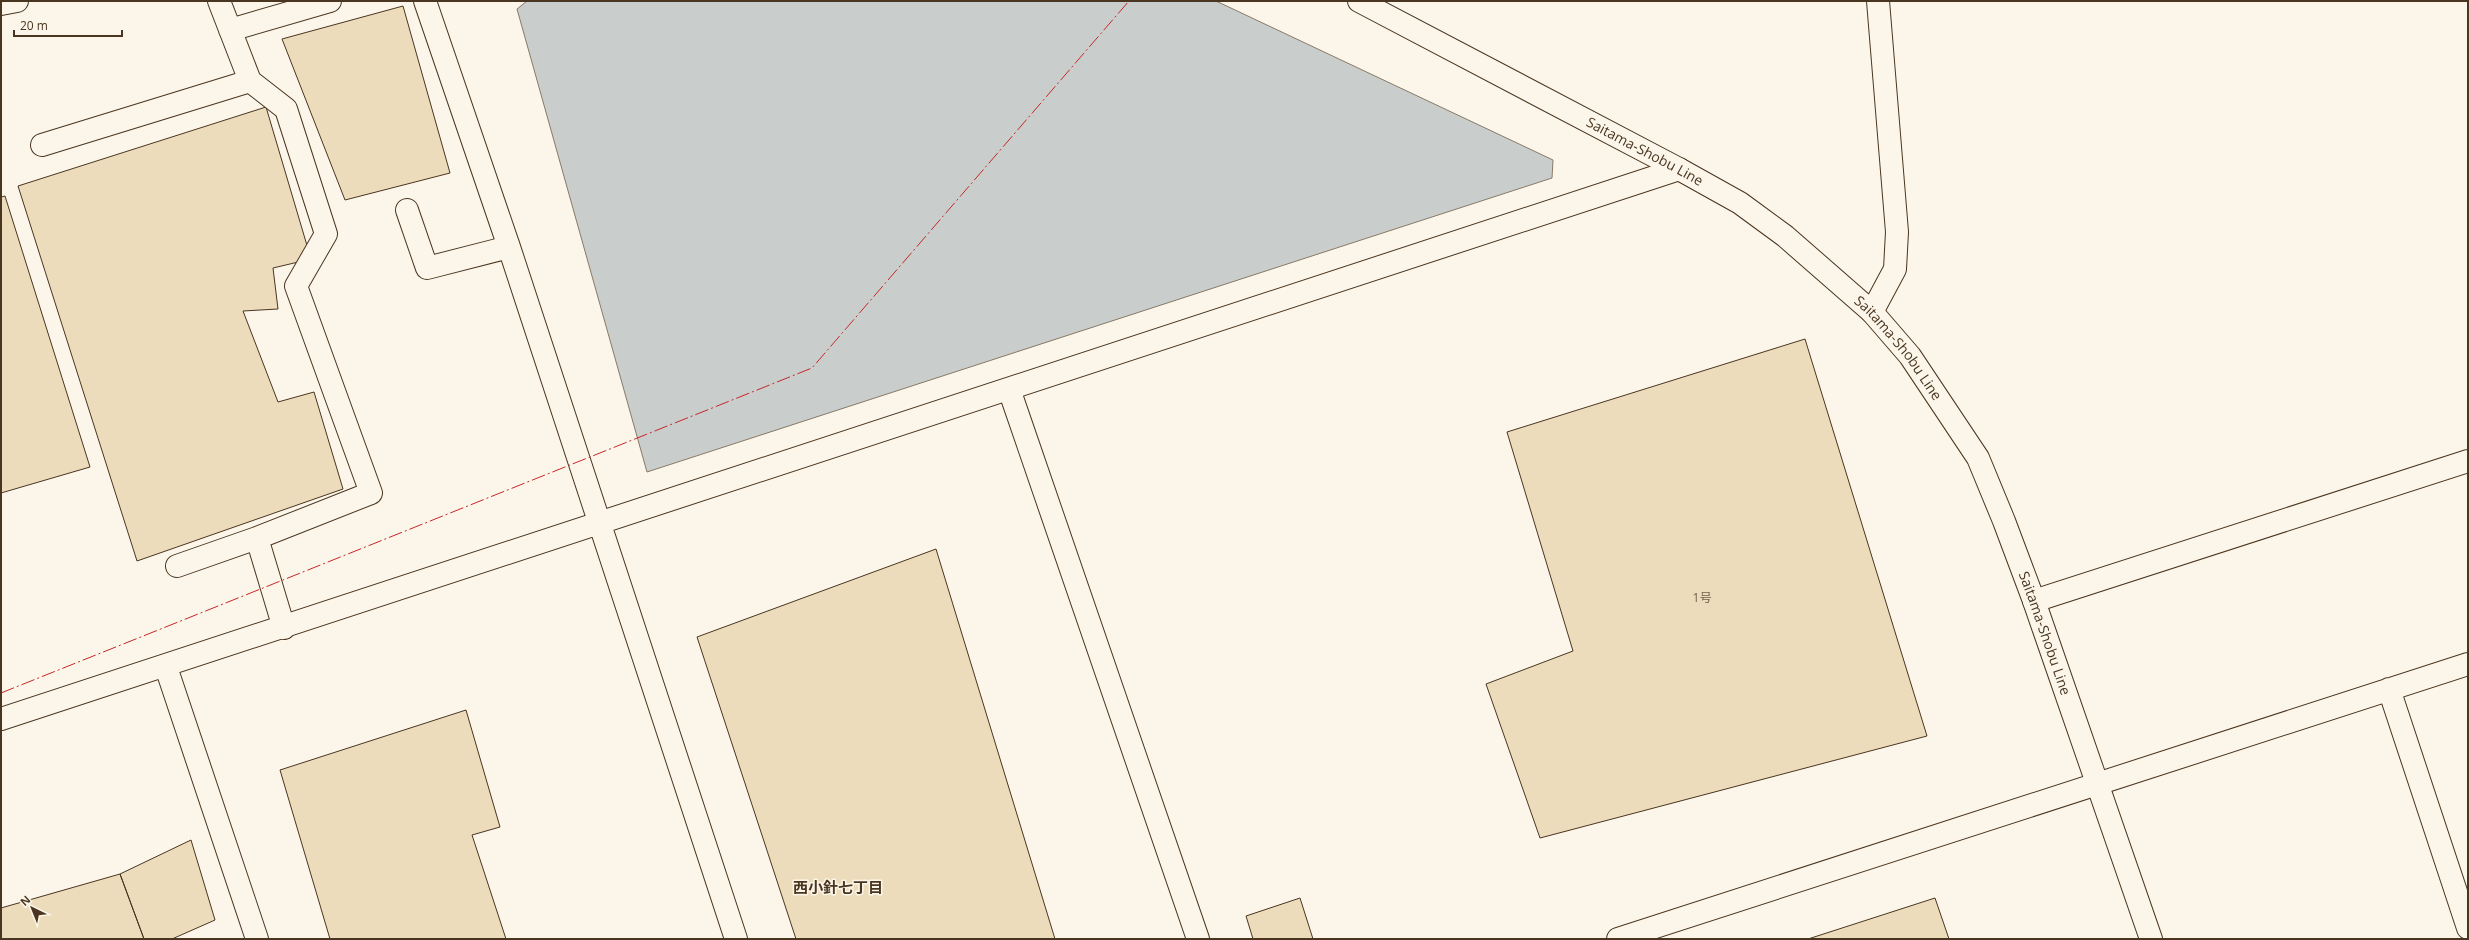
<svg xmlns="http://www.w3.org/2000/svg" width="2469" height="940" font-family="'Open Sans','Noto Sans JP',sans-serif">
  <rect width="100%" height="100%" fill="#fbf6e9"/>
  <path fill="#c9cecd" stroke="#887966" d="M527 1H1216L1553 160 1552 178 647 472 517 9Z"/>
  <path fill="#ecdcbc" stroke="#4a3520" d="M403 6 450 173 345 200 282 39Z
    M266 107 311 259 273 268 278 309 243 311 278 402 314 392 343 489 137 561 18 186Z
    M5 196 90 467 1 493V197Z
    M1805 339 1927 736 1540 838 1486 684 1573 651 1507 432Z
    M936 549 1055 939H796L697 637Z
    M466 710 500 827 472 835 506 939H330L280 770Z
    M191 840 215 920 172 939H144L120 874Z
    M120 874 144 939H1V908Z
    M1300 898 1313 939H1253L1246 916Z
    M1935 898 1949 939H1808Z"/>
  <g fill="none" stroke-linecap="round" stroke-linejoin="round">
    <defs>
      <path id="minor" d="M425 1 509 247 736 939
        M1 4 17 1
        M230 30 330 1
        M250 81 286 109 326 234 296 286 371 493 257 538 284 628
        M42 145 250 81 219 1
        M407 210 427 268 509 247
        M1872 312 1895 269 1897 232 1878 1
        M1009 389 1198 939
        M177 566 257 538
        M2034 601 2468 461
        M166 667 257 939
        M2389 689 2468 928
        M1 719 1679 169
        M1618 939 2468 664"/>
      <g id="major">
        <path id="s1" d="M1359 1 1679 169 1740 203 1785 236 1872 312 1910 356 1978 458 2004 521 2034 601 2151 939"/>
      </g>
    </defs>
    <use href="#minor" stroke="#4a3520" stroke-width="24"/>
    <use href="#major" stroke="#4a3520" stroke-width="24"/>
    <use href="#minor" stroke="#fbf6e9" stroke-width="22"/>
    <use href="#major" stroke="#fbf6e9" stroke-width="22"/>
    <path stroke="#c62828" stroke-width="1" stroke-dasharray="14 3 2 3" stroke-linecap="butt" d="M1 693 812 368 1129 1"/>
  </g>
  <g text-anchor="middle" stroke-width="3" stroke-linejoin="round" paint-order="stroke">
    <g font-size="12" fill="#725f47">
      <text x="1702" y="602">1号</text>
    </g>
    <g font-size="14" fill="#4a3520" stroke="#fbf6e9">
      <text dy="5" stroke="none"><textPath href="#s1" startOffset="323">Saitama-Shobu Line</textPath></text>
      <text dy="5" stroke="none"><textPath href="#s1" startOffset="647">Saitama-Shobu Line</textPath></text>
      <text dy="5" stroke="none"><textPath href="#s1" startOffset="971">Saitama-Shobu Line</textPath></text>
    </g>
    <g font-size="15" font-weight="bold" fill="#4a3520" stroke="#fbf6e9">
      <text x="838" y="893">西小針七丁目</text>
    </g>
  </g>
  <rect width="2469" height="940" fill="none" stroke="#4a3520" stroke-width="4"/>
  <g transform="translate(32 908) rotate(317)" stroke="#fbf6e9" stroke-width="3" paint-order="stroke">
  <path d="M0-3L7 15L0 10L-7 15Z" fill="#4a3520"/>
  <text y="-6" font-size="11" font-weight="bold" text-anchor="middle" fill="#4a3520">N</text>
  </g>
  <path d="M14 30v6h108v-6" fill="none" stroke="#4a3520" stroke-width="2"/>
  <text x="20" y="30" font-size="12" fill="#4a3520" stroke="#fbf6e9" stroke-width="3" paint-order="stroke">20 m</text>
</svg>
